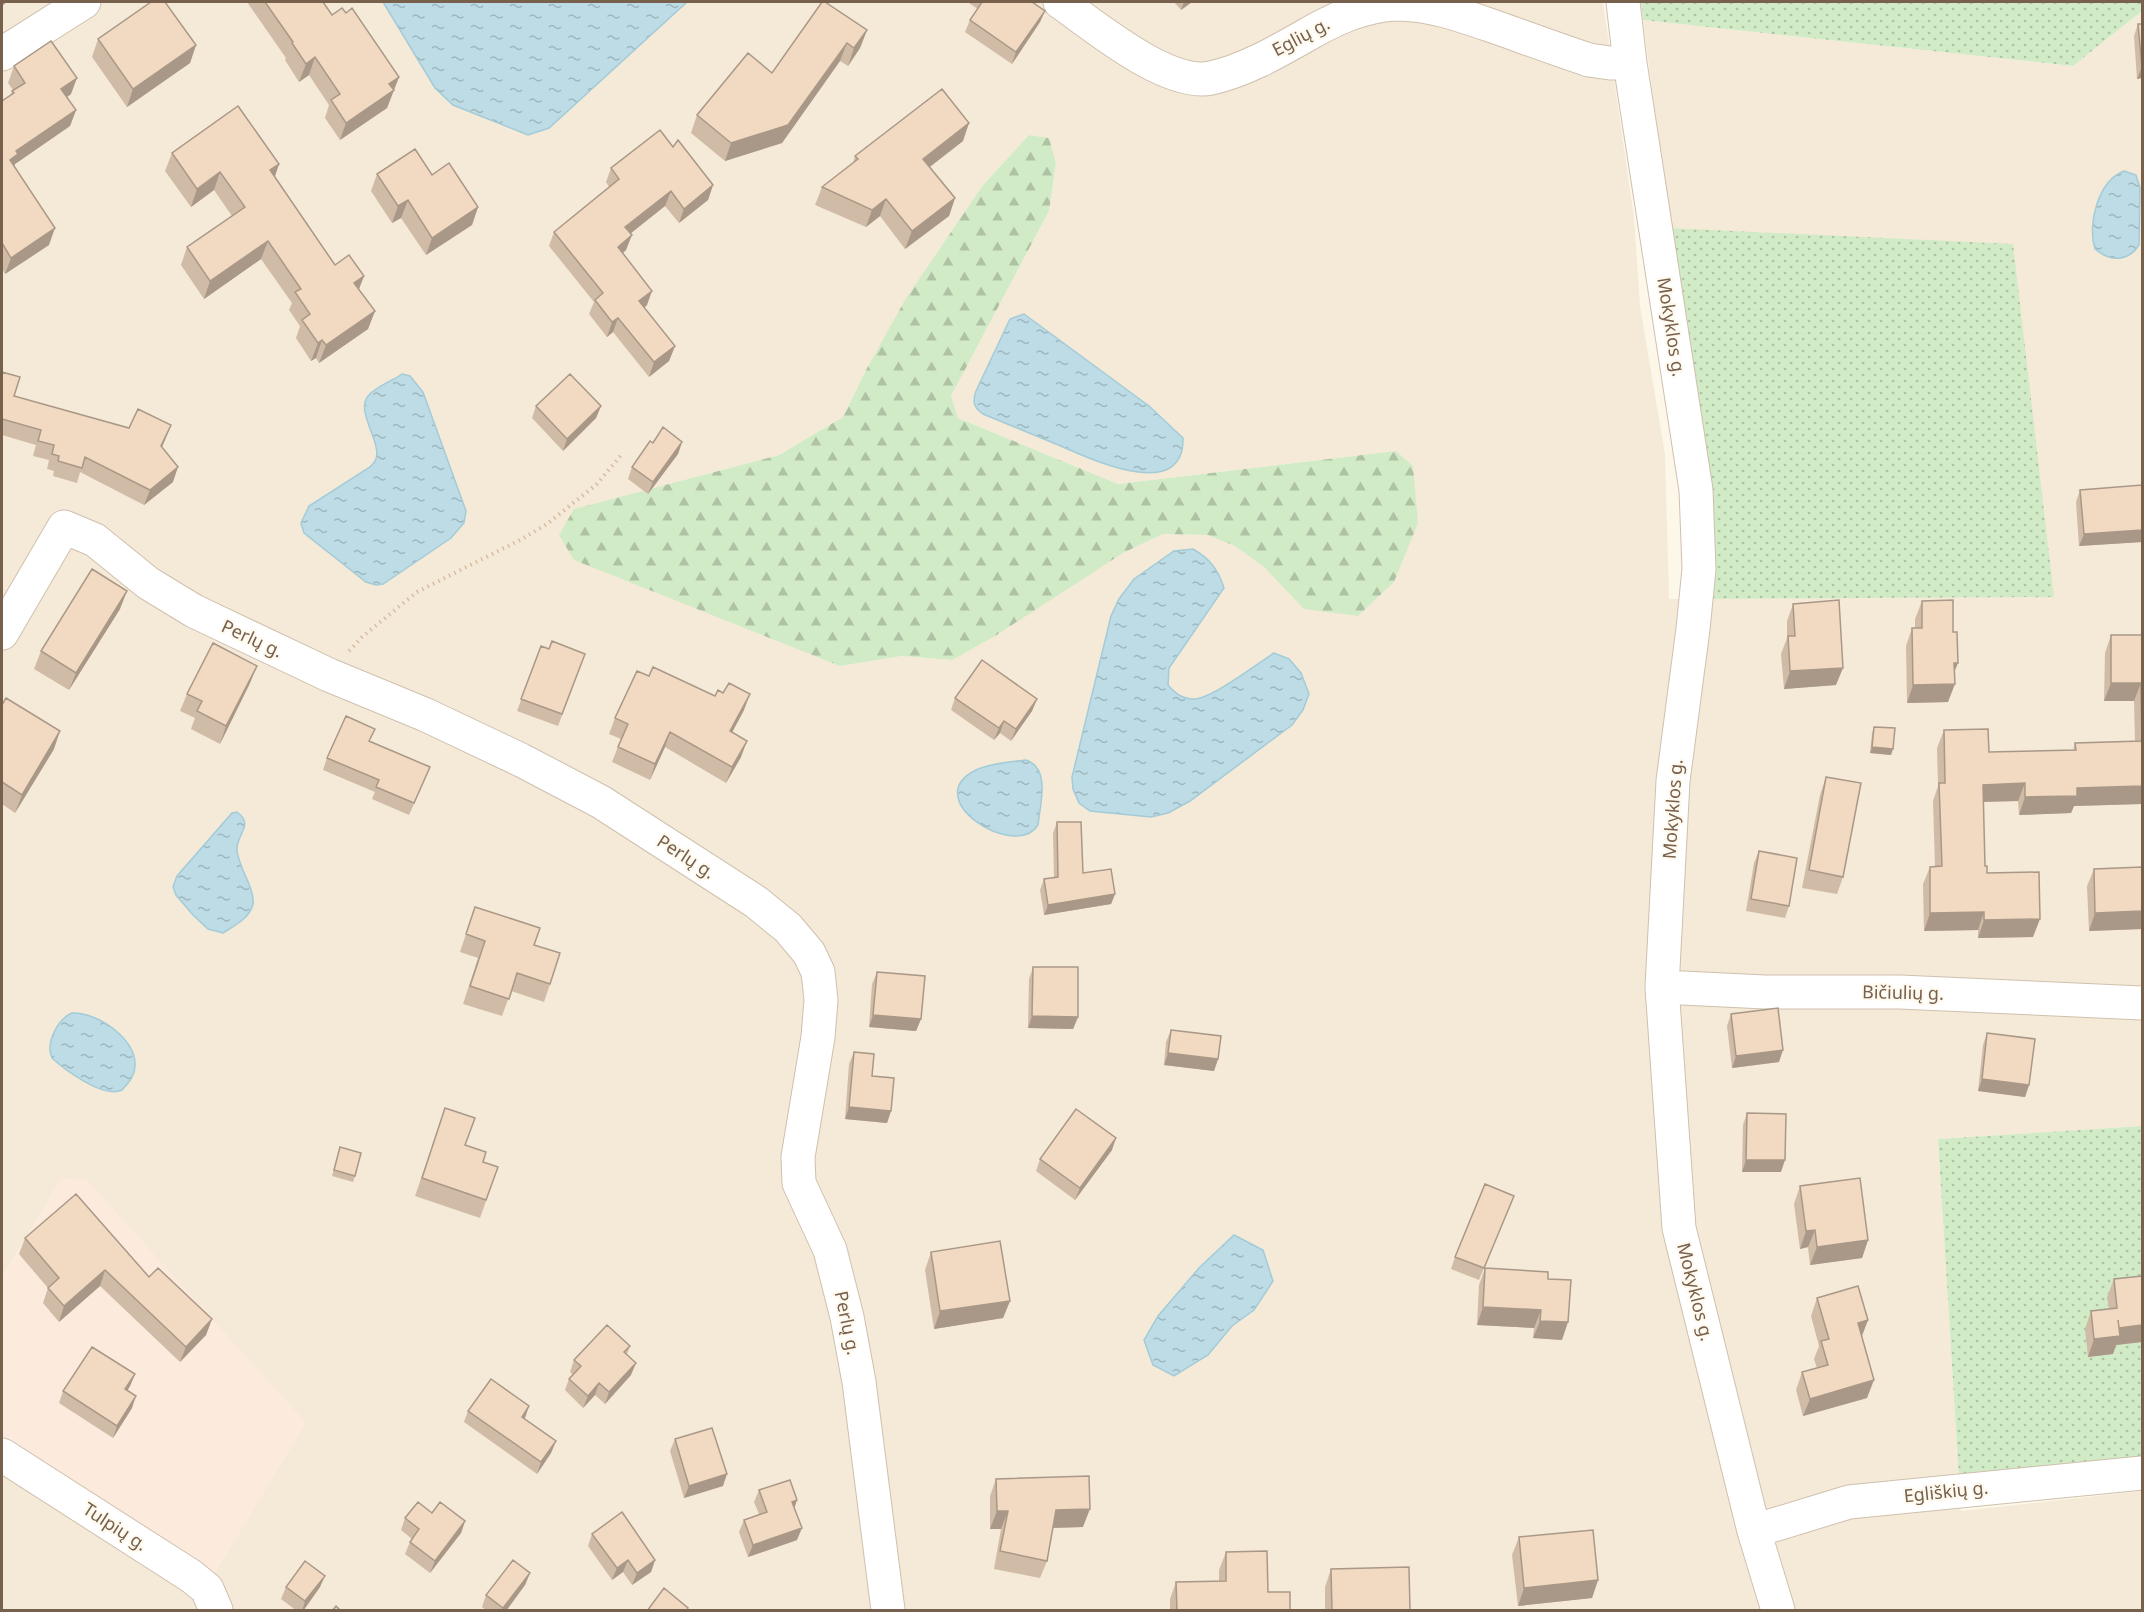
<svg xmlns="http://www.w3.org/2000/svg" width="2144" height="1612" font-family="'Noto Sans',sans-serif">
  <defs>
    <pattern id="grass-dots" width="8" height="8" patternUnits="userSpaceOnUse" patternTransform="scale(1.5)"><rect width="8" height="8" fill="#d2ebc7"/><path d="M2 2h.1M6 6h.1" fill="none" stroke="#afc2a4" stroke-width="1.8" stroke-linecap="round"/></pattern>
    <pattern id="forest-firs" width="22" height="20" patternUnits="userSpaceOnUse" patternTransform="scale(1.5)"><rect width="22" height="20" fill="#d2ebc7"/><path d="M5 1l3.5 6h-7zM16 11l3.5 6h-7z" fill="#afc2a4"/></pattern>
    <pattern id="water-ripples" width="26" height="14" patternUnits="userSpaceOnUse" patternTransform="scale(1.5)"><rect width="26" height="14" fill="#bddce6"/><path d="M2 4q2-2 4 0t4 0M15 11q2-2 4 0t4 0" fill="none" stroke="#9eb6bd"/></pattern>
  </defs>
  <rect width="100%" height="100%" fill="#fcf7e9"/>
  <path fill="#f4ead7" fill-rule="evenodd" d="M2 2H1603L1634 218 1640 306 1665 455 1669 599 2054 596 1670 228 1643 20 2073 66 2142 11V1126L1938 1139 1961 1511 2142 1491V1610H2V1439L62 1178 2 1277ZM1029 135 1049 138 1056 163 1049 211 951 396 958 418 1118 484 1396 451 1304 608 1264 567 1236 546 1208 535 1163 534 1123 553 952 660 902 656 840 666 575 509 779 455 843 417 866 370 983 185Z"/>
  <path fill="#fceadd" d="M62 1178 87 1180 306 1423 214 1575 2 1439V1277Z"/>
  <path fill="url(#grass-dots)" d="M1641 2H2142V11L2073 66 1643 20Z
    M1670 228 2013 244 2054 597 1712 599Z
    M2142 1126V1459L1959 1479 1938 1139Z"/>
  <path fill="url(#forest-firs)" d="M1029 135 1049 138 1056 163 1049 211 951 396 958 418 1118 484 1396 451 1413 466 1418 523 1394 582 1358 616 1304 609 1264 567 1235 546 1208 535 1163 534 1123 553 995 636 952 660 902 656 840 666 574 560 559 535 574 509 779 455 843 417 866 370 905 300 983 185Z"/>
  <path fill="url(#water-ripples)" stroke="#a3cbd8" stroke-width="1.5" d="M383 2H687L549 128 528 135 453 105 435 88Z
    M2124 171 2136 175 2140 188 2139 245C2128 262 2110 262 2095 249 2087 224 2098 181 2124 171Z
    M1024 314 1149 406 1183 438C1184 505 1087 457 1056 444 1032 434 1007 424 983 414 974 408 972 402 976 391L1010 319Z
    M402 374 410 376 423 392 466 511 464 523 451 538 383 584 376 585 366 582 304 533 301 523 309 506 370 467C372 465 375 462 376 459 382 442 354 410 369 395 377 386 392 381 402 374Z
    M1193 549C1210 559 1218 569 1224 588L1169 668 1168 685C1175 693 1181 698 1192 699 1209 701 1257 664 1274 653L1289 659 1301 673 1309 694 1303 710 1292 725 1190 801 1168 813 1151 817 1090 811 1079 803 1073 789 1072 777 1111 616 1119 599 1134 579 1174 551Z
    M1026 760C1051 768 1040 805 1038 825 1016 861 917 799 976 770 991 763 1010 762 1026 760Z
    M237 812C255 825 236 834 237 850 238 867 255 888 253 904 250 918 234 926 223 933L208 929 193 915 176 895 173 887 177 876 232 813Z
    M72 1013C97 1012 137 1039 135 1066 135 1076 128 1083 122 1090 104 1099 65 1070 52 1058 45 1043 58 1019 72 1013Z
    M1234 1235 1263 1250 1273 1281 1254 1310 1232 1326 1208 1355 1174 1376 1153 1365 1144 1340 1158 1316 1199 1268Z"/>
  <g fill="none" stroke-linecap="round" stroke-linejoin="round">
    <defs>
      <path id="minor" d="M1060 2C1096 27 1167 87 1211 78 1243 71 1275 53 1303 37 1332 20 1363 5 1397 4 1432 4 1466 17 1498 28 1529 39 1559 50 1589 60L1610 63H1630
        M1623 2 1630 63 1696 490 1699 569 1693 629 1673 781 1662 987 1679 1228 1754 1531 1778 1610
        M2 54 84 2
        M2 633 64 527 95 540 148 583 194 611 329 675 426 715 521 760 601 802 756 902 788 928 809 953 818 972 821 1000 818 1037 798 1157 799 1183 830 1250 847 1317 859 1382 888 1610
        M1662 987 1765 992H1900L2142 1003
        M2 1455 191 1576 207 1589 216 1610
        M1754 1531 1849 1502 2142 1473"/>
    </defs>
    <use href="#minor" stroke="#cfc0ae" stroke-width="35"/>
    <path stroke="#d7bda3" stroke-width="4" stroke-dasharray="1.5 4.5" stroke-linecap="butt" d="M349 651 362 637 417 592 520 540 547 524 597 484 623 453"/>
    <use href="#minor" stroke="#fff" stroke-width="33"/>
  </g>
  <path fill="#d0bba6" d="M247 2H323L332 15 346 13 399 77 387 108 340 140 325 118 329 105 309 75 299 82 285 60 286 58Z
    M970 2H1032L1045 11 1040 22 1012 64 965 32 970 20 978 9 969 3Z
    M1174 2H1192L1181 10Z
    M2138 24H2142V78L2137 79 2134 36Z
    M867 30 860 48 848 66 840 61 782 143 725 161 691 133 697 115 772 73Z
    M98 39 196 45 190 63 127 107 92 57Z
    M14 66 71 94 67 97 76 110 70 126 15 164 14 166 49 245 5 274 2 268V101L10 95 13 90 8 83Z
    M963 141 929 167 955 198 949 216 905 249 880 216 866 227 815 205 822 187 853 163 855 156Z
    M673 147 713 185 708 200 679 223 665 206 630 233 626 250 623 253 647 305 644 308 675 346 669 361 649 377 613 332 607 337 589 314 594 302 549 246 554 232 609 187 606 182 611 168Z
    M172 153 279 164 275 176 335 265 364 276 359 289 375 311 368 329 319 363 316 358 311 361 296 338 300 326 289 310 292 303 261 259 204 299 181 265 187 247 232 216 214 190 191 207 165 171Z
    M377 174 432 175 478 207 472 225 426 255 401 218 392 223 371 191Z
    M2 372 14 396 129 428 171 425 162 447 173 482 144 505 80 472 77 483 53 476 54 471 47 469 49 460 33 456 36 445 2 435Z
    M536 406H601L596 418 563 451 532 418Z
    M682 442 678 454 648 494 628 479 632 467 653 443Z
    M2080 490 2142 542 2079 546 2076 502Z
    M1922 601 1954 672 1948 702 1907 703 1906 646 1912 628H1915V619Z
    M1793 604 1836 685 1784 689 1781 654 1787 638V621Z
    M120 609 69 690 34 669 41 651Z
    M2111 635H2142V840L2141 804 2074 806 2071 813 2019 815 2018 801 1983 802 1985 866 1987 873 2033 937 1978 938V930L1924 931 1923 884 1930 867H1935L1933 801 1938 786 1937 748 1944 730 1989 752 2073 750 2075 743 2135 741 2134 701H2104L2105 653Z
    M541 646 549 649 585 654 558 726 517 711Z
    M649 676 744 710 732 733 741 757 726 783 665 747 650 780 612 762 621 739 609 734 615 718Z
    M250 683 220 744 191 729 195 718 180 711 187 694Z
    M955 698 1037 699 1032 711 1011 741 1000 733 994 740 951 710Z
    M2 705 54 749 15 813 2 804Z
    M1874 727 1891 755 1870 753 1872 733Z
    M370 742 425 779 409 815 372 799 375 792 323 770 327 758Z
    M1826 777 1843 877 1837 894 1802 888 1820 795Z
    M1057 822 1083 873 1115 894 1111 904 1044 915 1040 890 1044 879 1054 878 1053 833Z
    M1759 851 1789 906 1785 918 1746 911 1754 863Z
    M2142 867V929L2089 931 2087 886 2094 869Z
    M475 907 534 945 550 984 544 1002 511 991 502 1016 463 1004 478 958 460 952Z
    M1033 967 1078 1017 1073 1029 1028 1028 1029 979Z
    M877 972 921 1019 916 1031 869 1027 872 984Z
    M1731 1014 1779 1062 1732 1068 1727 1026Z
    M1171 1030 1218 1059 1214 1071 1164 1065 1166 1042Z
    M1987 1033 2029 1085 2025 1097 1978 1091 1983 1045Z
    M854 1052 872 1076 891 1111 887 1123 845 1119 849 1064Z
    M445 1108 465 1145 483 1162 498 1167 480 1218 415 1196Z
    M1747 1113 1781 1172H1742L1743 1125Z
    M340 1147 355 1176 353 1182 332 1176Z
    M1112 1150 1075 1200 1036 1171 1040 1159Z
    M1800 1186 1868 1240 1862 1258 1810 1265 1808 1247 1800 1249 1794 1204Z
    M1514 1196 1479 1280 1451 1269 1455 1257Z
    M25 1238 149 1277 212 1319 206 1335 180 1362 100 1286 59 1322 43 1303 48 1288 19 1254Z
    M931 1252 1010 1301 1003 1318 934 1329 925 1270Z
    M1485 1268 1548 1279 1562 1340 1533 1338 1534 1328 1477 1325 1479 1285Z
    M2142 1276V1342L2116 1345 2113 1354 2088 1357 2085 1329 2091 1311 2109 1309 2107 1297 2114 1279Z
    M1817 1298 1868 1320 1862 1336 1867 1398 1803 1416 1796 1390 1802 1372 1817 1368 1814 1359 1819 1346 1811 1316Z
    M630 1346 627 1354 631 1375 605 1404 595 1395 583 1408 565 1390 569 1379 573 1375 570 1372 574 1360Z
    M135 1374 130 1386 127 1391 132 1408 113 1438 59 1403 63 1391Z
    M529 1406 524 1419 556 1441 551 1453 537 1474 464 1422 468 1411Z
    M675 1439 723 1486 684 1498 670 1451Z
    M996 1479 1083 1527 1053 1528 1047 1561 1040 1578 994 1569 1001 1529H990V1496Z
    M759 1490 797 1500 794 1508 797 1540 748 1557 739 1532 744 1520 759 1514 754 1502Z
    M432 1513 465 1521 461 1533 430 1573 405 1554 410 1542 412 1539 401 1530 405 1518Z
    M592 1534 655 1560 651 1572 632 1585 623 1572 612 1580 588 1546Z
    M1519 1537 1598 1580 1592 1598 1518 1606 1512 1555Z
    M1226 1552 1268 1592 1290 1611H1170V1599L1176 1582 1219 1581V1570Z
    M1331 1569 1410 1611H1325V1587Z
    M530 1573 525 1585 506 1611H487L482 1607 486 1595Z
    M286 1587H320L303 1611H297L281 1599Z"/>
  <path fill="#a99887" d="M2 2H7L2 6Z
    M1184 2H1192L1181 10Z
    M1045 11 1040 22 1012 64 1016 52Z
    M867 30 860 48 848 66 854 48Z
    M847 43 840 61 782 143 725 161 731 143Z
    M196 45 190 63 127 107 133 89Z
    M315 57 309 75 299 82 306 64Z
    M2142 67V78L2137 79Z
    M399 77 387 108 340 140 346 123 389 84Z
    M77 78 71 94 56 105 61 89Z
    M76 110 70 126 15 164 12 171 10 160 16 151Z
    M969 123 963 141 917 177 923 159Z
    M279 164 273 182 270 170Z
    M220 172 214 190 191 207 197 189Z
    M713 185 708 200 679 223 684 209Z
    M671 191 665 206 620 242 625 227Z
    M955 198 949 216 905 249 912 231Z
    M886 199 880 216 866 227 872 210Z
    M408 200 401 218 392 223 398 206Z
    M478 207 472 225 426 255 432 238Z
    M55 228 49 245 5 274 11 258Z
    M632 235 626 250 613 261 618 247Z
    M268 241 261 259 204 299 210 281Z
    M364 276 357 294 354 283Z
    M652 291 647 305 634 316 639 301Z
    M375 311 368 329 319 363 326 345Z
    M618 318 613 332 607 337 612 322Z
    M322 340 316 358 311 361 318 343Z
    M675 346 669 361 649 377 654 362Z
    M601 406 596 418 563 451 567 439Z
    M171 425 165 440 156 461 161 446Z
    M682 442 678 454 648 494 653 482Z
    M178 467 173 482 144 505 150 490Z
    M2142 530V542L2079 546 2084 534Z
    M127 591 120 609 69 690 76 673Z
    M1954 663H1958L1951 680Z
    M257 666 250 683 220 744 226 726Z
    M1843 668 1836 685 1784 689 1790 671Z
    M2111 683H2141L2134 701H2104Z
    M1955 684 1948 702 1907 703 1913 685Z
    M750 694 744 710 724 747 730 731Z
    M1037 699 1032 711 1011 741 1016 729Z
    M1004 721 1000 733 994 740 999 728Z
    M60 731 54 749 15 813 22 795Z
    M670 732 665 747 650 780 655 764Z
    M747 741 741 757 726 783 732 767Z
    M1872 747 1893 749 1891 755 1870 753Z
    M2025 783 2018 801 1976 802 1983 785Z
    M2142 786V800L2141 804 2074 806 2071 813 2019 815 2025 797 2077 788Z
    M1115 894 1111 904 1044 915 1048 905Z
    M2142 911V929L2089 931 2095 913Z
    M1984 912 1978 930 1924 931 1930 913Z
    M2040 919 2033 937 1978 938 1984 920Z
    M873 1015 921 1019 916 1031 869 1027Z
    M1032 1016 1078 1017 1073 1029 1028 1028Z
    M1783 1050 1779 1062 1732 1068 1736 1056Z
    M1168 1053 1218 1059 1214 1071 1164 1065Z
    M1982 1079 2029 1085 2025 1097 1978 1091Z
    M849 1107 891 1111 887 1123 845 1119Z
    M1116 1138 1112 1150 1075 1200 1080 1188Z
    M1746 1160H1785L1781 1172H1742Z
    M1815 1230 1808 1247 1800 1249 1806 1231Z
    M1868 1240 1862 1258 1810 1265 1817 1247Z
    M105 1270 100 1286 59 1322 64 1306Z
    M1010 1301 1003 1318 934 1329 940 1311Z
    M1483 1307 1541 1310 1534 1328 1477 1325Z
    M212 1319 206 1335 180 1362 186 1347Z
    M1868 1320 1861 1338 1858 1323Z
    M1540 1321 1568 1322 1562 1340 1533 1338Z
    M2142 1325V1342L2116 1345 2113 1354 2088 1357 2094 1339 2119 1328Z
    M636 1363 631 1375 605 1404 609 1392Z
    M135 1374 130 1386 121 1401 125 1389Z
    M1874 1380 1867 1398 1803 1416 1810 1399Z
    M599 1383 595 1395 583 1408 588 1396Z
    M136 1396 132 1408 113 1438 117 1426Z
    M529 1406 525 1418 517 1429 522 1417Z
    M556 1441 551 1453 537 1474 541 1462Z
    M727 1474 723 1486 684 1498 689 1486Z
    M797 1500 793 1512 792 1502Z
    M1090 1509 1083 1527 1050 1528 1056 1510Z
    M997 1511H1008L1001 1529H990Z
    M465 1521 461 1533 430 1573 435 1561Z
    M802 1528 797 1540 748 1557 753 1545Z
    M628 1560 623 1572 612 1580 617 1568Z
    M655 1560 651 1572 632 1585 637 1573Z
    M530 1573 525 1585 506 1611H502L503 1608Z
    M325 1576 320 1587 303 1611H302L305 1601Z
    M1598 1580 1592 1598 1518 1606 1524 1588Z"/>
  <path fill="#f2d9c1" stroke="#a99887" stroke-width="1.5" d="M151 2H165L196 45 133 89 98 39Z
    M265 2H323L332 15 342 8 346 13 352 8 399 77 389 84 394 90 346 123 331 100 340 94 315 57 306 64 292 43 293 42Z
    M822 2H825L867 30 854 48 847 43 788 125 731 143 697 115 748 53 772 73Z
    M982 2H1032L1045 11 1016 52 970 20Z
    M2138 24H2142V67Z
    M51 41 77 78 61 89 76 110 16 151 18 154 10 160 55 228 11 258 2 243V101L14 93 12 91 25 83 14 66Z
    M942 89 969 123 923 159 955 198 912 231 886 199 872 210 822 187 858 159 855 156Z
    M238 106 279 164 270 170 335 265 349 255 364 276 354 283 375 311 326 345 322 340 318 343 302 320 310 314 295 292 301 289 268 241 210 281 187 247 245 207 220 172 197 189 172 153Z
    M660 130 673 147 678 140 713 185 684 209 671 191 625 227 632 235 618 247 652 291 639 301 675 346 654 362 618 318 612 322 595 300 603 293 554 232 619 179 611 168Z
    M415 149 432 175 449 163 478 207 432 238 408 200 398 206 377 174Z
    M2 372 20 377 14 396 129 428 138 409 171 425 161 446 178 467 150 490 85 457 82 468 58 461 59 456 52 454 54 445 38 441 41 430 2 419Z
    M570 374 601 406 567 439 536 406Z
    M663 427 682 442 653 482 632 467 650 441 653 443Z
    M2142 485V530L2084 534 2080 490Z
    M92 569 127 591 76 673 41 651Z
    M1839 600 1843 668 1790 671 1788 636H1795L1793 604Z
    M1953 600V632H1957L1958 663H1954L1955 684 1913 685 1912 628H1922V601Z
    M2111 635H2142V786L2077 788V796L2025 797V783L1983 785 1985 866H1987V873L2039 872 2040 919 1984 920V912L1930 913V867L1942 866 1939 783H1945L1944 730 1988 729 1989 752 2076 750 2075 743 2142 741 2141 683H2111Z
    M552 641 585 654 562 714 521 699 541 646 549 649Z
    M213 643 257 666 226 726 197 711 202 701 187 694Z
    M982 660 1037 699 1016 729 1004 721 999 728 955 698Z
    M653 667 715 696 718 690 723 693 729 683 750 694 730 731 747 741 732 767 670 732 655 764 618 747 628 724 615 718 637 671 649 676Z
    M6 698 60 731 22 795 2 782V705Z
    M346 716 375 729 369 741 430 767 414 803 376 787 379 780 327 758Z
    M1874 727 1895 728 1893 749 1872 747Z
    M1826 777 1861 783 1843 877 1809 870Z
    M1057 822H1081L1083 873 1111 869 1115 894 1048 905 1044 879 1058 877Z
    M1759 851 1797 858 1789 906 1751 899Z
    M2142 867V911L2095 913 2094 869Z
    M475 907 540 928 534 945 560 953 550 984 517 973 509 999 470 986 485 941 466 934Z
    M1033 967H1078V1017L1032 1016Z
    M877 972 925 976 921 1019 873 1015Z
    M1778 1008 1783 1050 1736 1056 1731 1014Z
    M1171 1030 1221 1036 1218 1059 1168 1053Z
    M1987 1033 2035 1039 2029 1085 1982 1079Z
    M854 1052 874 1054 872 1076 894 1078 891 1111 849 1107Z
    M445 1108 475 1118 465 1145 486 1152 483 1162 498 1167 486 1200 422 1178Z
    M1076 1109 1116 1138 1080 1188 1040 1159Z
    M1747 1113 1786 1114 1785 1160H1746Z
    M340 1147 361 1153 355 1176 334 1170Z
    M1860 1178 1868 1240 1817 1247 1815 1230 1806 1231 1800 1186Z
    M1485 1184 1514 1196 1484 1268 1455 1257Z
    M76 1194 149 1277 158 1268 212 1319 186 1347 105 1270 64 1306 48 1288 59 1278 25 1238Z
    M1000 1241 1010 1301 940 1311 931 1252Z
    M1485 1268 1548 1272V1279L1571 1280 1568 1322 1540 1321 1541 1310 1483 1307Z
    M2142 1276V1325L2119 1328 2118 1320 2120 1336 2094 1339 2091 1311 2117 1308 2114 1279Z
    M1858 1286 1868 1320 1858 1323 1874 1380 1810 1399 1802 1372 1828 1365 1821 1341 1829 1339 1817 1298Z
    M607 1325 630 1346 624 1352 636 1363 609 1392 599 1383 588 1396 569 1379 581 1366 574 1360Z
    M92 1347 135 1374 125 1389 136 1396 117 1426 63 1391Z
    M491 1379 529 1406 522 1417 556 1441 541 1462 468 1411Z
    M712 1428 727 1474 689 1486 675 1439Z
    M1089 1476 1090 1509 1056 1510 1047 1561 1000 1551 1008 1511H997L996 1479Z
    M790 1480 797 1500 792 1502 802 1528 753 1545 744 1520 767 1512 759 1490Z
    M418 1502 432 1513 440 1502 465 1521 435 1561 410 1542 419 1529 405 1518Z
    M622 1512 655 1560 637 1573 628 1560 617 1568 592 1534Z
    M1593 1530 1598 1580 1524 1588 1519 1537Z
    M1267 1551 1268 1592H1290V1611H1177L1176 1582 1226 1581V1552Z
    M513 1560 530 1573 503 1608 486 1595Z
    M305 1561 325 1576 305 1601 286 1587Z
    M1409 1567 1410 1611H1332L1331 1569Z
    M664 1588 688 1608 686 1611H647Z
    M336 1606 341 1611H332Z"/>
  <g text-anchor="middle" stroke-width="4.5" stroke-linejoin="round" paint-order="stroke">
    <g font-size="18" fill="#77604c" stroke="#fffaf0">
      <text transform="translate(1301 37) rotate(-28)" y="6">Eglių g.</text>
      <text transform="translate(1671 327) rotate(81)" y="6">Mokyklos g.</text>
      <text transform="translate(252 639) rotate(25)" y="6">Perlų g.</text>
      <text transform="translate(1673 809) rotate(-86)" y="6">Mokyklos g.</text>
      <text transform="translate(686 857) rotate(33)" y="6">Perlų g.</text>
      <text transform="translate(1903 993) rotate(1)" y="6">Bičiulių g.</text>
      <text transform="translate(1695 1292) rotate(76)" y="6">Mokyklos g.</text>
      <text transform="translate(847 1323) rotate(78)" y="6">Perlų g.</text>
      <text transform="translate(1946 1492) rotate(-6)" y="6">Egliškių g.</text>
      <text transform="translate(115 1527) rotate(33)" y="6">Tulpių g.</text>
    </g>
  </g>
  <rect width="2144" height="1612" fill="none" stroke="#77604c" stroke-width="6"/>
</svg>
